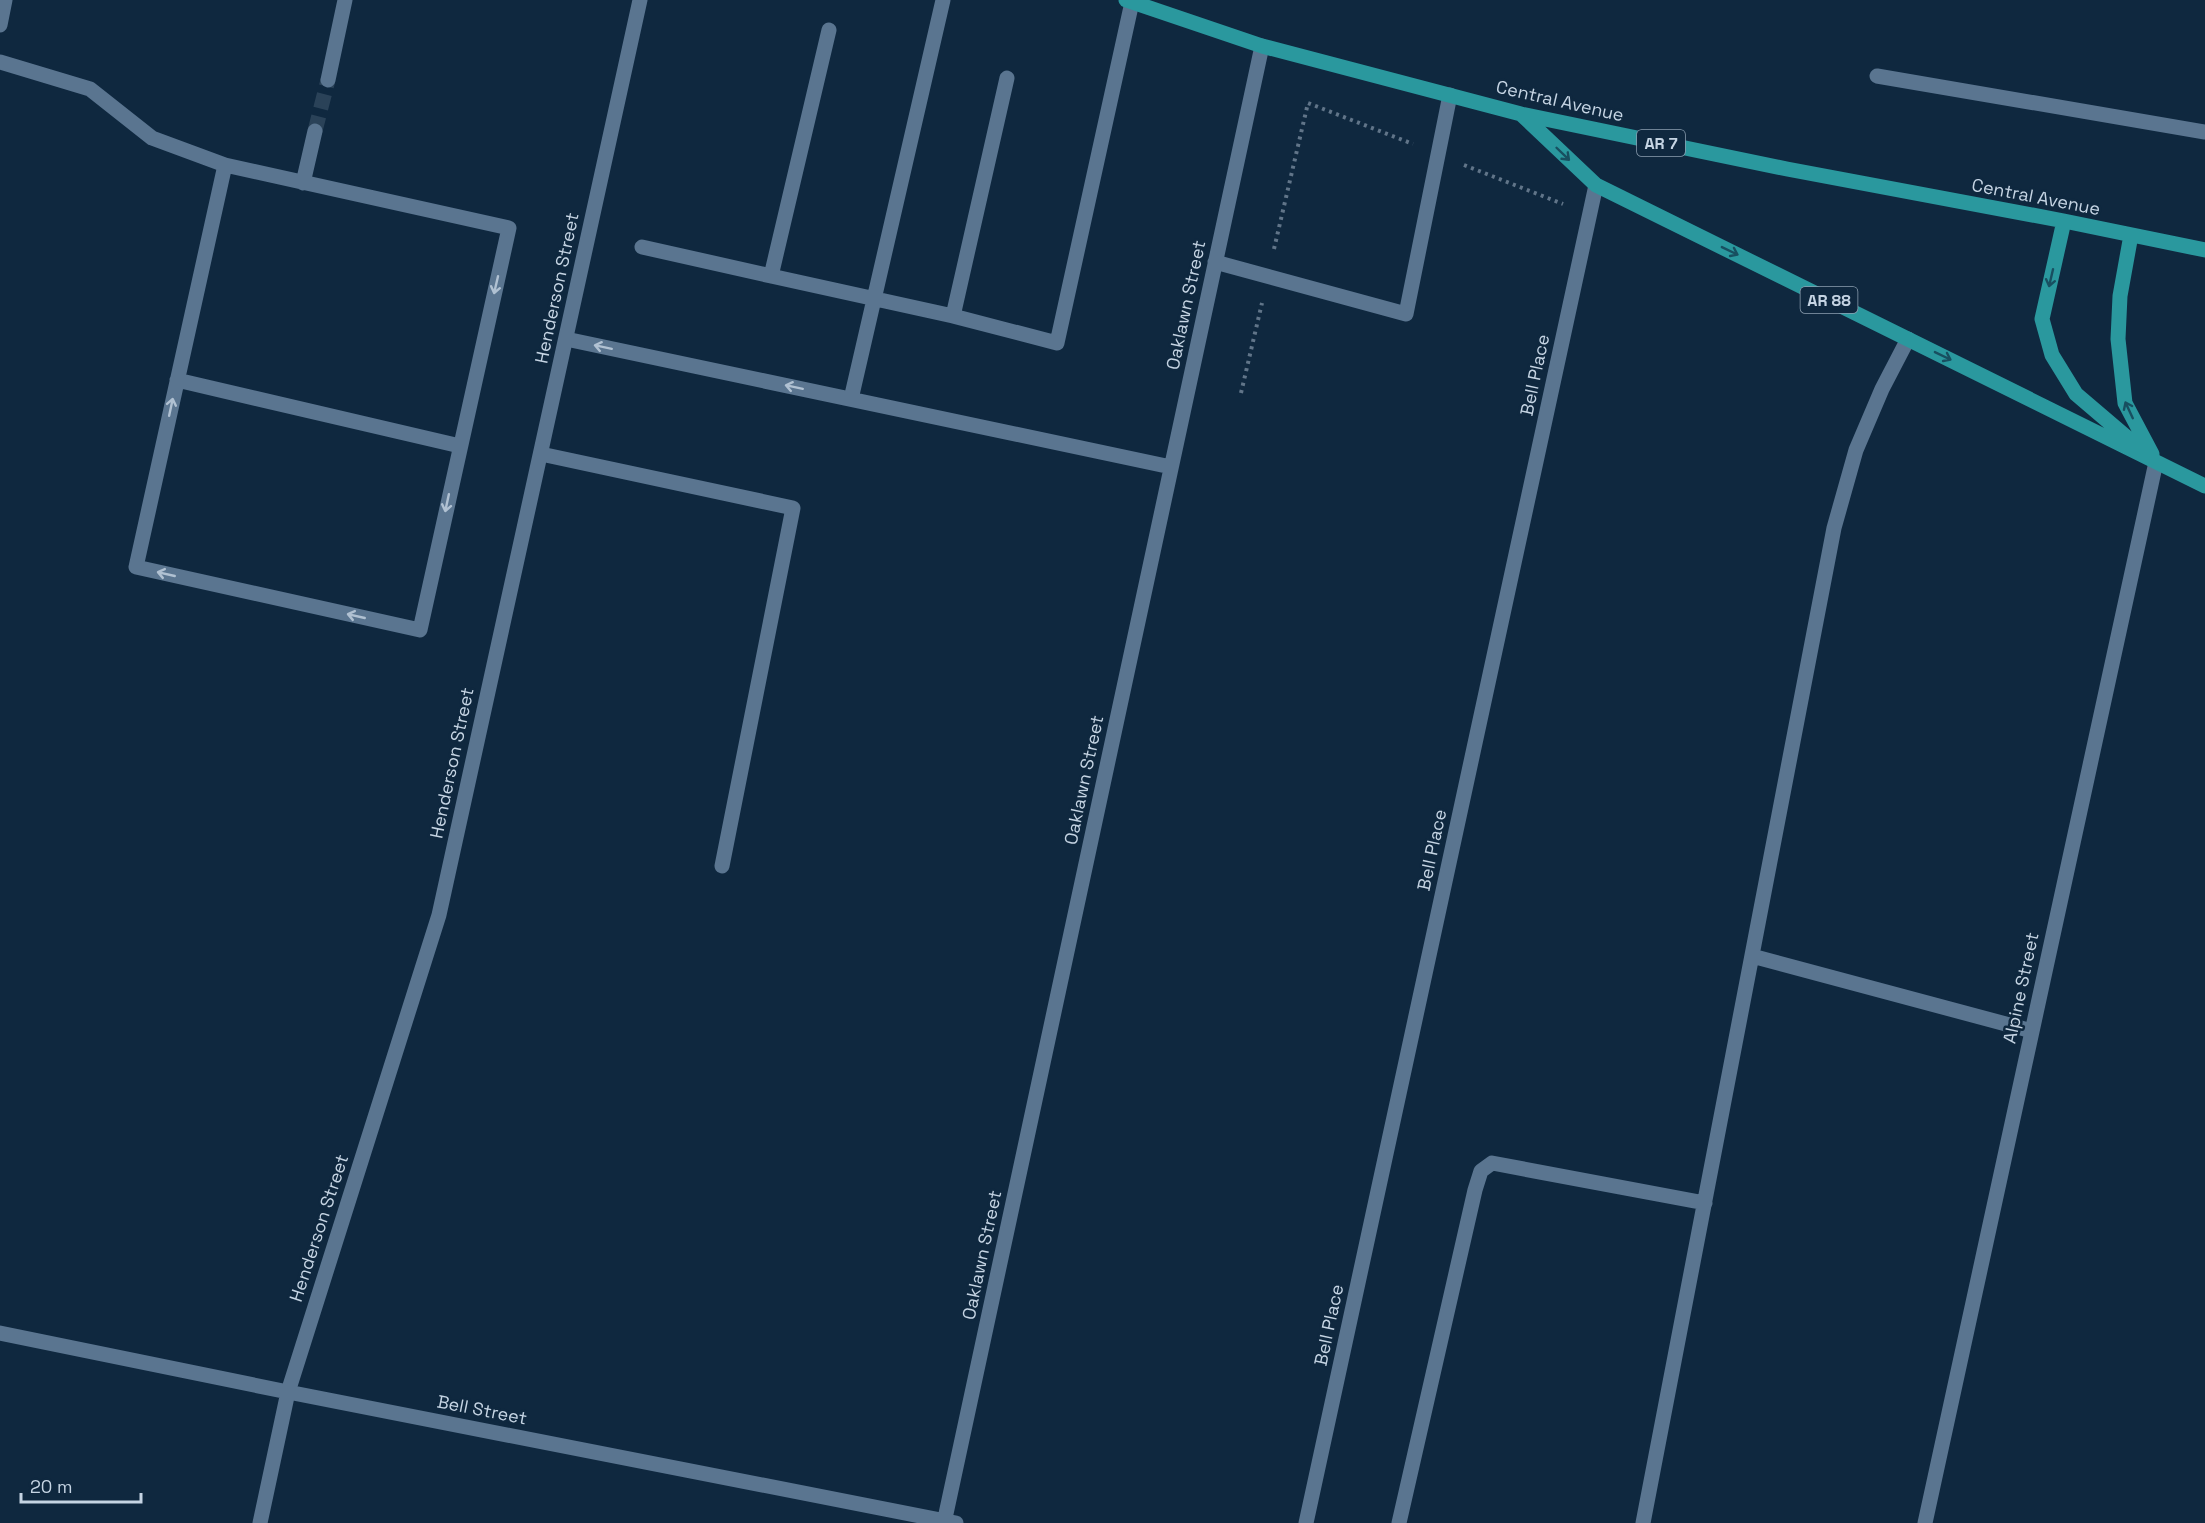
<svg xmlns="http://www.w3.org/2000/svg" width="2205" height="1523" font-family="'Space Grotesk',sans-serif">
  <rect width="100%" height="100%" fill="#0f283f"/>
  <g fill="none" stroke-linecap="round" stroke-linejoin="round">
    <path stroke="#2a4258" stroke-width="15" stroke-dasharray="15 8" stroke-linecap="butt" d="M315 131 328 80"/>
    <path stroke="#617589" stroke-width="4" stroke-dasharray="3 4.5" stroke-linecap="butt" d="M1464 165 1563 204
      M1274 249 1308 103 1413 144
      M1241 393 1262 303"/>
    <path stroke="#5a7590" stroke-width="15" d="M0 25 5 0
      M829 30 771 276 953 316 1057 343 1132 2
      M0 62 90 89 152 138 225 165 509 228 420 630 136 567 225 165
      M1877 76 2205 132
      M328 80 345 0
      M303 183 315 131
      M642 247 771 276
      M1215 262 1406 314 1450 95
      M953 316 1007 78
      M566 339 1171 467
      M177 380 460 446
      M851 399 943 0
      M541 454 793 508 722 866
      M1752 956 2032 1031
      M0 1333 288 1392 956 1523
      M260 1523 288 1392 439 915 640 0
      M944 1523 1262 46
      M1306 1523 1596 185
      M1399 1523 1475 1190 1481 1171 1492 1163 1705 1203
      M1643 1523 1834 528 1856 450 1882 389 1908 339
      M1925 1523 2156 462"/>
    <path stroke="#2a989e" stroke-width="15" d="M1126 0 1262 46 1521 114 1787 169 2064 221 2205 250
      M1521 114 1596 185 2205 486
      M2064 221 2042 319 2052 355 2076 394 2137 446
      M2131 235 2120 296 2118 339 2125 403 2152 454"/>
  </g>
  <defs><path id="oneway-shaft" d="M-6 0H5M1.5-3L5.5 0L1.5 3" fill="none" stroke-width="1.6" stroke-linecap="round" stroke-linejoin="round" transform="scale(1.5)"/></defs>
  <g stroke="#184f60">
    <use href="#oneway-shaft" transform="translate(1563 154) rotate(44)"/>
    <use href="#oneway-shaft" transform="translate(1730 251) rotate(26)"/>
    <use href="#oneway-shaft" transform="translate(2051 278) rotate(103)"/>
    <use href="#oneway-shaft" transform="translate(1943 356) rotate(26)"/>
    <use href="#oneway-shaft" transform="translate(2129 410) rotate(-115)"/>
  </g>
  <g stroke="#b0c1d2">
    <use href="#oneway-shaft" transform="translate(496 285) rotate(103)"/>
    <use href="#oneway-shaft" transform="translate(603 347) rotate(-168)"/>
    <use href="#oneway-shaft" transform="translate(794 387) rotate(-168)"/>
    <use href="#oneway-shaft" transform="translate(171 407) rotate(-78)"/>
    <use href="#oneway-shaft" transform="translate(447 503) rotate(102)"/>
    <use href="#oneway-shaft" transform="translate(166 574) rotate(-167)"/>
    <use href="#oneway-shaft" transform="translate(356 616) rotate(-167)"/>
  </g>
  <g text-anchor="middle" stroke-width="5" stroke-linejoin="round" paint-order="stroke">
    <g fill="#0f283f" stroke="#8ea0b2" stroke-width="1.5">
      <rect x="1637" y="130" width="48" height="26" rx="4.5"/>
      <rect x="1800.5" y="287" width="57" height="26" rx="4.5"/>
    </g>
    <g font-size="16" font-weight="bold" fill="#c5d4e3">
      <text x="1661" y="149">AR 7</text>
      <text x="1829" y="306">AR 88</text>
    </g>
    <g font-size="18" fill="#c5d4e3" stroke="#0f283f">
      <text transform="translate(1560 101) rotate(13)" y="6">Central Avenue</text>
      <text transform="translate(2036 197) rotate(11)" y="6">Central Avenue</text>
      <text transform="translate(557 288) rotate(-78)" y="6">Henderson Street</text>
      <text transform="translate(1186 305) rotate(-78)" y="6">Oaklawn Street</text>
      <text transform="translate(1535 375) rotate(-78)" y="6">Bell Place</text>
      <text transform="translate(452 763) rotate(-78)" y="6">Henderson Street</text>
      <text transform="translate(1084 780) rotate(-78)" y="6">Oaklawn Street</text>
      <text transform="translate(1432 850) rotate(-78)" y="6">Bell Place</text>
      <text transform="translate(2021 988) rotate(-78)" y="6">Alpine Street</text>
      <text transform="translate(319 1228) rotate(-72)" y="6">Henderson Street</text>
      <text transform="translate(982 1255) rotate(-78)" y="6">Oaklawn Street</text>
      <text transform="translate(1329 1325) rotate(-78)" y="6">Bell Place</text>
      <text transform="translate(482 1410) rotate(11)" y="6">Bell Street</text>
    </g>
  </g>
  <path d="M21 1493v9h120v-9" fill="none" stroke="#c5d4e3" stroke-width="3"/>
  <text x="30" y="1493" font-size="18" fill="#c5d4e3" stroke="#0f283f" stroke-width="4.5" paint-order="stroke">20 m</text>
</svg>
